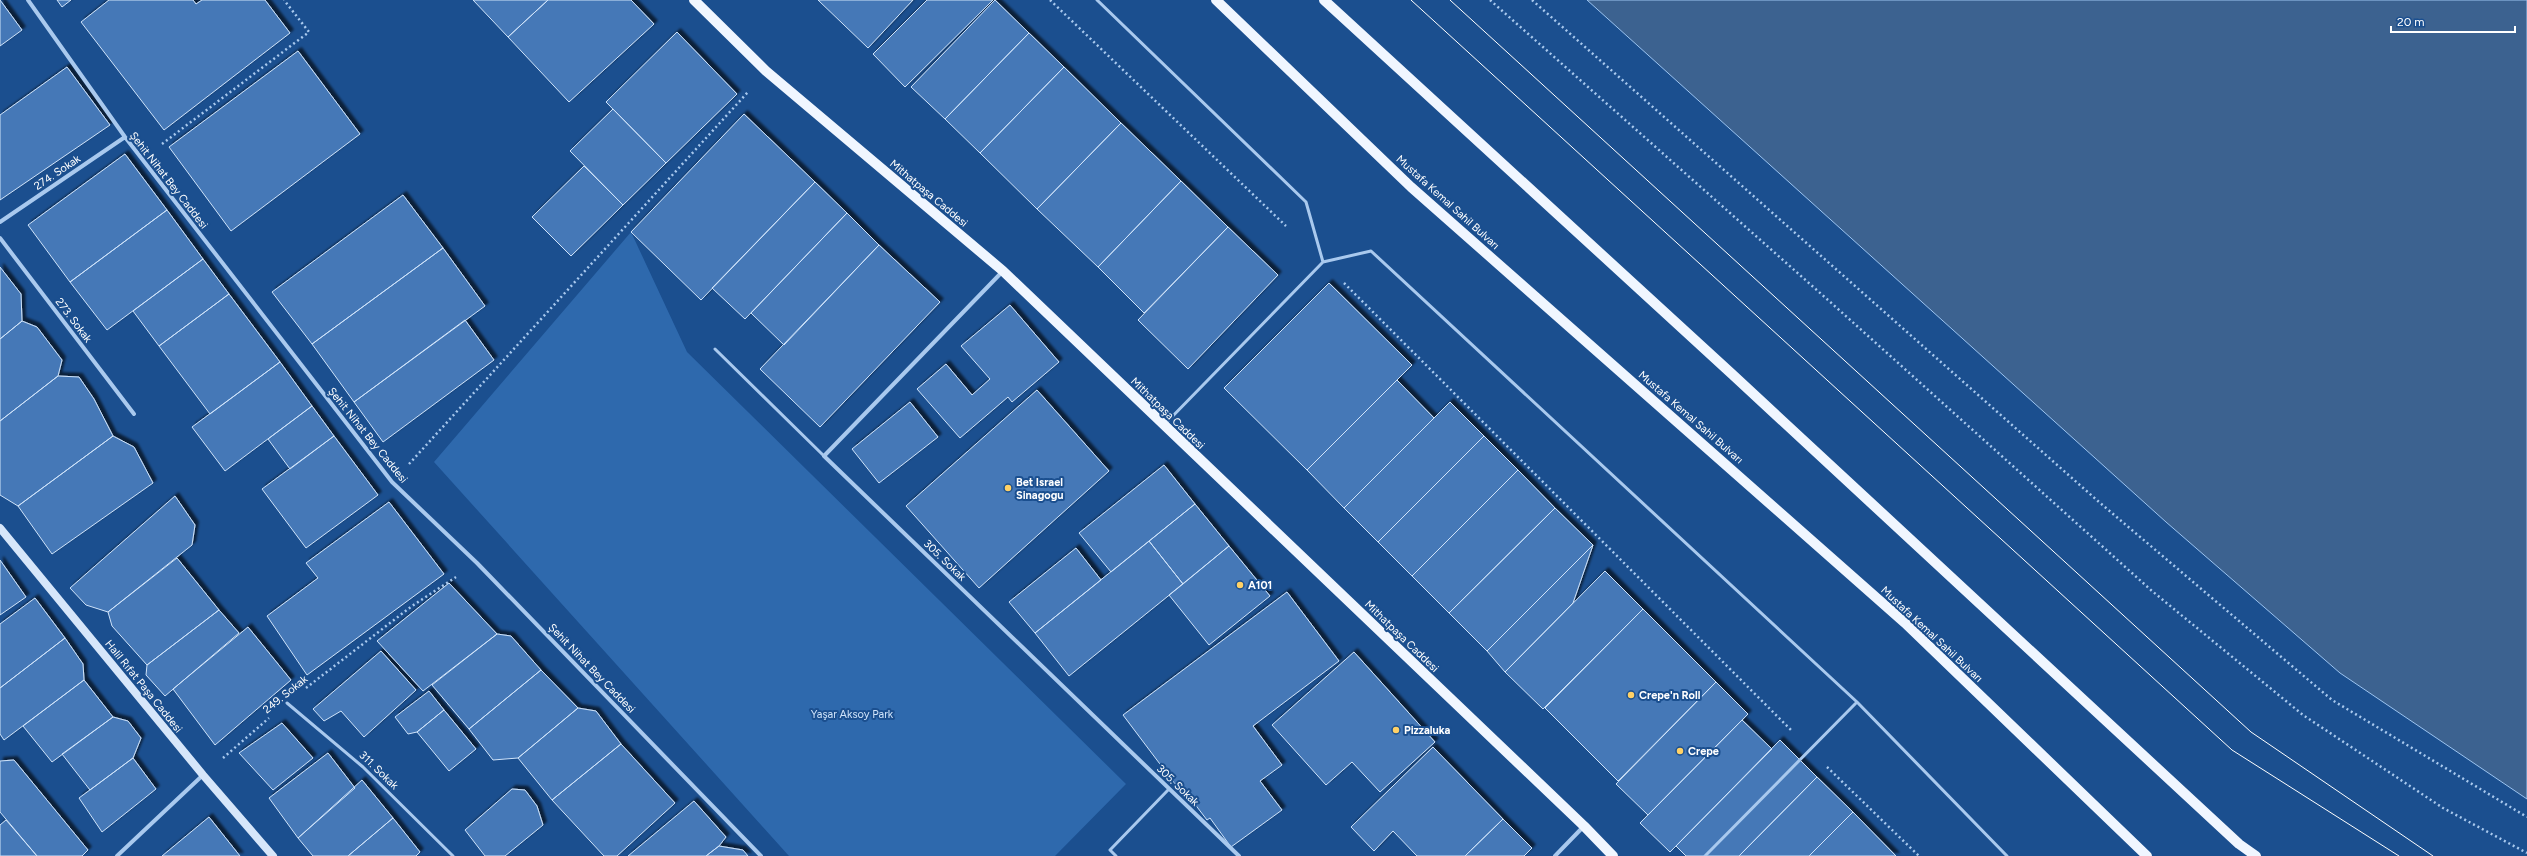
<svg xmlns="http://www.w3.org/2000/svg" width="2527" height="856" font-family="Figtree,sans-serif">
  <defs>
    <filter id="shadow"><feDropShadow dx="3.5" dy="-3.5" stdDeviation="1" flood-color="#0009"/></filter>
  </defs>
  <rect width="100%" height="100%" fill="#1b4f8f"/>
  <path fill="#2e69ad" d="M631 232 687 352 1126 784 1055 856H789L434 462Z"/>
  <path fill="#3c6290" stroke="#9cc4f0" d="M1587 0H2527V799L2340 673 2166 522Z"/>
  <path fill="#4478b7" stroke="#cfe3fa" filter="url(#shadow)" d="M0 0 22 30 0 46Z
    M57 0H71L62 7Z
    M109 0H193L196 4 202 0H265L290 33 164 130 81 22Z
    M473 0H548L508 37Z
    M548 0H631L654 24 569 102 508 37Z
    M818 0H913L868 48Z
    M927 0H993L905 87 873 54Z
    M995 0 1029 33 945 119 911 87Z
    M677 32 737 94 666 163 606 102Z
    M1029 33 1064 67 980 153 945 119Z
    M298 51 360 134 231 231 169 147Z
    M67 67 110 125 0 200V115Z
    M1064 67 1121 123 1037 209 980 153Z
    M613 109 666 163 623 205 570 151Z
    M744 114 815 182 701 300 631 232Z
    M1121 123 1181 181 1098 267 1037 209Z
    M125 154 167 210 70 282 28 225Z
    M584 166 623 205 571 256 532 217Z
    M1181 181 1228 227 1144 313 1098 267Z
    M815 182 847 213 745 319 712 288Z
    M403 195 443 248 312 344 272 292Z
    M167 210 203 259 107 330 70 282Z
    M847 213 879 245 784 345 751 313Z
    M1228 227 1278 275 1188 369 1138 320Z
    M879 245 940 302 820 427 760 369Z
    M443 248 485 306 354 402 312 344Z
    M203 259 229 294 159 346 133 311Z
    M0 267 21 294 22 321 0 339Z
    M1329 283 1412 365 1307 470 1224 388Z
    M229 294 280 362 210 414 159 346Z
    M1010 305 1059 362 1012 402 1008 397 960 438 917 389 946 364 972 395 990 379 961 346Z
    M465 320 494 360 383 442 354 402Z
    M22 321 37 327 62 360 58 376 0 421V339Z
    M280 362 312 406 225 471 192 427Z
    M58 376 79 377 94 399 113 436 18 506 0 495V421Z
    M1397 380 1434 418 1344 508 1307 470Z
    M1037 390 1109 471 979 588 906 506Z
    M910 402 938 437 879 483 852 449Z
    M1450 402 1484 436 1378 542 1344 508Z
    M312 406 334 436 290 469 268 439Z
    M113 436 134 447 153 483 52 554 18 506Z
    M334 436 378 495 306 548 262 489Z
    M1484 436 1518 470 1412 576 1378 542Z
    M1164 465 1195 504 1111 572 1079 533Z
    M1518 470 1555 508 1449 613 1412 576Z
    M175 496 195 525 192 545 108 612 86 605 70 588Z
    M389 502 444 574 307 675 267 616 318 578 306 563Z
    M1195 504 1229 546 1183 584 1149 541Z
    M1555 508 1593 545 1487 651 1449 613Z
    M1149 541 1183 584 1069 676 1035 633Z
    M1593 545 1573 603 1505 672 1487 651Z
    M1229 546 1270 596 1209 645 1169 595Z
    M1076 548 1101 580 1035 633 1009 602Z
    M177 558 219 610 147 665 112 626 108 612Z
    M0 560 26 597 0 615Z
    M1605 571 1643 609 1543 709 1505 672Z
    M449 583 497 634 423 691 377 641Z
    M1287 592 1339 661 1253 726 1282 765 1260 781 1282 810 1231 847 1210 818 1207 820 1178 782 1175 784 1123 715Z
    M35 598 65 638 0 688V624Z
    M1643 609 1716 682 1618 781 1545 708Z
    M219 610 239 633 165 696 146 675 147 665Z
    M248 627 291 680 215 745 173 689Z
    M497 634 511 636 541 670 469 729 432 685Z
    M65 638 83 664 84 680 4 740 0 734V688Z
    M381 651 416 690 364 737 341 711 324 721 313 709Z
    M1354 652 1435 742 1380 792 1352 762 1326 785 1272 725Z
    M541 670 578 708 518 758 493 760 469 729Z
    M84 680 113 717 52 762 23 726Z
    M1716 682 1748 714 1648 815 1616 784Z
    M429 691 444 710 417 732 408 734 395 717Z
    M578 708 596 711 621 744 552 800 518 758Z
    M444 710 476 749 449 771 417 732Z
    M113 717 128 721 141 738 133 758 90 790 62 754Z
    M1742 720 1772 749 1670 852 1640 823Z
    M282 723 313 758 273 790 239 753Z
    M1780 740 1817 777 1739 856H1686L1676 846Z
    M621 744 675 803 617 856H604L552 800Z
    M1433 747 1503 819 1465 856H1417L1393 831 1374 851 1351 827Z
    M328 753 355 788 298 838 269 798Z
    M133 758 156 789 102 832 79 798Z
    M14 760 88 850 82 856H37L0 812V761Z
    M1817 777 1853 812 1809 856H1739Z
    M362 780 393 818 348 856H313L298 838Z
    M512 789 525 790 537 806 543 825 505 856H485L465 830Z
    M694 801 726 837 719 846 706 856H628Z
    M1853 812 1896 856H1809Z
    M209 817 240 856H162Z
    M393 818 420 852 416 856H348Z
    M1503 819 1532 848 1524 856H1465Z
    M6 820 37 856H0V825Z
    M719 846 743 850 748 856H706Z"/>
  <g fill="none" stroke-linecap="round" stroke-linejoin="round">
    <path stroke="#a9c9ee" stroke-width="2.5" stroke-dasharray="2 3" stroke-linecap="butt" d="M1050 0 1286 226
      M1490 0 1828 300 2152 591 2303 715 2443 808 2527 853
      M1532 0 2099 502 2332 700 2527 817
      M162 144 309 32 284 0
      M1344 283 1793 732
      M409 464 748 92
      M306 688 412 606 456 577
      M223 758 269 718
      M1827 767 1919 856"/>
    <path stroke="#a9c9ee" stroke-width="3" d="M1097 0 1306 202 1323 262
      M715 349 824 456
      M1165 424 1323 262 1371 251 1857 702 2007 856
      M287 703 363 767 453 856
      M1116 856 1110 850 1169 789
      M1705 856 1857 702"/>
    <path stroke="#a9c9ee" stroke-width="4" d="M28 0 125 137 392 482 477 563 761 856
      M0 222 125 137
      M0 238 134 414
      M1002 272 824 456 1239 856
      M117 856 203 775
      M1555 856 1584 826"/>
    <path stroke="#d6e6fa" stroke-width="8" d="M0 528 203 775 273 856"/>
    <path stroke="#f0f6ff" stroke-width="10" d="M694 0 766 71 1003 271 1584 826 1613 856
      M1216 0 1411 187 1905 623 2147 856
      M1324 0 1733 375 2239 844 2256 856"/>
    <path stroke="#fff" stroke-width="1" d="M1411 0 2232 750 2399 856
      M1450 0 2251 732 2433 856"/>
  </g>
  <g fill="#ffd166" stroke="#1b4f8f" stroke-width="1.5">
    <circle cx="1008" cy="488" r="4"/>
    <circle cx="1240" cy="585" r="4"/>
    <circle cx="1631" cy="695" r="4"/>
    <circle cx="1396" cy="730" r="4"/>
    <circle cx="1680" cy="751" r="4"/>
  </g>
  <g text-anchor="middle" stroke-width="4" stroke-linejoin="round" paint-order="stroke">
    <g font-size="11" fill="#fff" stroke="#1b4f8f">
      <text transform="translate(57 172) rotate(-34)" y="4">274. Sokak</text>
      <text transform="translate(169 180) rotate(52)" y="4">Şehit Nihat Bey Caddesi</text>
      <text transform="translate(929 193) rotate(40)" y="4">Mithatpaşa Caddesi</text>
      <text transform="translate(1448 202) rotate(42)" y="4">Mustafa Kemal Sahil Bulvarı</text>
      <text transform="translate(74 320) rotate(53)" y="4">273. Sokak</text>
      <text transform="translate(1168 413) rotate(44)" y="4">Mithatpaşa Caddesi</text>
      <text transform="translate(1691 417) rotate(41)" y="4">Mustafa Kemal Sahil Bulvarı</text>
      <text transform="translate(368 435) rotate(51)" y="4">Şehit Nihat Bey Caddesi</text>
      <text transform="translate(945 560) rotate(44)" y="4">305. Sokak</text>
      <text transform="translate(1932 634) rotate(43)" y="4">Mustafa Kemal Sahil Bulvarı</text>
      <text transform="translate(1402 636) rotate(44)" y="4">Mithatpaşa Caddesi</text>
      <text transform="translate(592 668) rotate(46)" y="4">Şehit Nihat Bey Caddesi</text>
      <text transform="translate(144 686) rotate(51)" y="4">Halil Rıfat Paşa Caddesi</text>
      <text transform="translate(285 694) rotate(-39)" y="4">249. Sokak</text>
      <text transform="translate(379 770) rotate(44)" y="4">311. Sokak</text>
      <text transform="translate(1178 785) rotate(44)" y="4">305. Sokak</text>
    </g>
    <g font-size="11" font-weight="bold" fill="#fff" stroke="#1b4f8f" text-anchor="start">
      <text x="1016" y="486">Bet Israel<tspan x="1016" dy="13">Sinagogu</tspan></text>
      <text x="1248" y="589">A101</text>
      <text x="1639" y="699">Crepe'n Roll</text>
      <text x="1404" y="734">Pizzaluka</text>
      <text x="1688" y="755">Crepe</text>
    </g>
    <g font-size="11" fill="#cfe3fa" stroke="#1b4f8f">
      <text x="852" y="718">Yaşar Aksoy Park</text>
    </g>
  </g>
  <path d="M2391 26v6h124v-6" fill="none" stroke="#ffffff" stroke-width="2"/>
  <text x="2397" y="26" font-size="12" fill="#ffffff" stroke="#1b4f8f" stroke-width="3" paint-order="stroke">20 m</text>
</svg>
